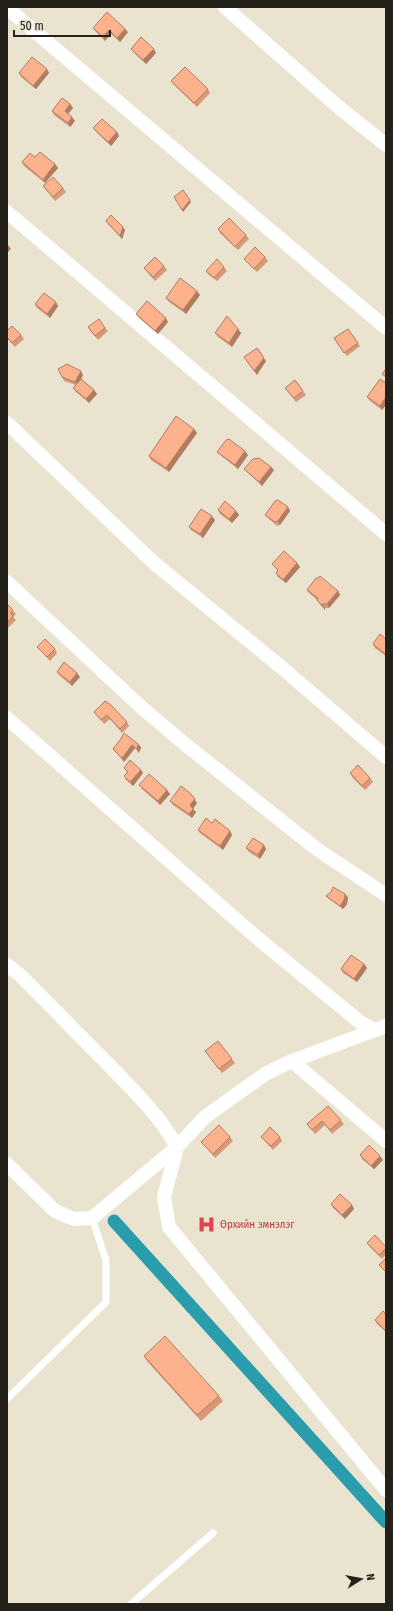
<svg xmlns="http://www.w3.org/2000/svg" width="393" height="1611" font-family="'Fira Sans Condensed',sans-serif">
  <rect width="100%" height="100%" fill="#e9e3d0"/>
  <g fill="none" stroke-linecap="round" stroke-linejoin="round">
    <path stroke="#2a9dad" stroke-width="13" d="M114 1221 386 1522"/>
    <path stroke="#fff" stroke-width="7" d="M7 1399 106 1302V1260L92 1218
      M131 1604 213 1533"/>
    <path stroke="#fff" stroke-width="14" d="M225 7 336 105 386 145
      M7 8 386 328
      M7 212 386 534
      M7 423 154 563 281 667 386 757
      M7 582 141 707 186 745 318 850 386 895
      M7 718 256 937 361 1023 376 1030
      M7 965 20 975C48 1003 76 1032 104 1060 130 1087 159 1114 177 1147L164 1197 169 1227 386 1490
      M292 1061 386 1141
      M7 1164 55 1211 74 1219 92 1218 177 1147 205 1117 265 1074 292 1061 386 1026"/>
  </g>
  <path fill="#d99979" d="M93 28 128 32 120 42 111 34 105 41 96 32Z
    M131 49 156 53 146 64 133 52Z
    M19 73H49L36 89 21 77Z
    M171 81 208 89 210 93 197 107 174 85Z
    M70 104 73 108 68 114 75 121 70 127 54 115 52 111Z
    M93 128 117 132 119 136 111 146 96 132Z
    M35 157 55 164 58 168 45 183 24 166 22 162Z
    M43 186 63 188 66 192 55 201Z
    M106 221 125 230 122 239 108 224Z
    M218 229 246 235 249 239 238 250 220 233Z
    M265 257 268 261 257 272 244 259Z
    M164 266 167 270 155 281 147 272 144 268Z
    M224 267 227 271 217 281 209 275 206 271Z
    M200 295 186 314 169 302 166 298Z
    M35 304 58 306 50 318 37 308Z
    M136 314 168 322 158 334 139 318Z
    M88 327 105 328 108 331 98 340Z
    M238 329 241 333 232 347 218 337 215 333Z
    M348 329 360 346 347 356 334 338Z
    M7 331 21 335 24 339 15 347 7 338Z
    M83 375 81 379 94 390 97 394 89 403 76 392 73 388 76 385 64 381 62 377Z
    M295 380 306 395 296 402 285 388Z
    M386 383V405L382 410 370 401 367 397Z
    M194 429 197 433 169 472 151 460 149 456Z
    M217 452 248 455 238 469 220 455Z
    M271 467 274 470 262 486 247 472 244 469Z
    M288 507 290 511 280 525 277 526 268 518 265 515Z
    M218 510 236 511 239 515 232 523 220 514Z
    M215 520 203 538 191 530 189 527Z
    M297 563 300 567 286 583 278 577 276 573 278 571 272 564Z
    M307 590 338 591 340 595 329 608H325V610L320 604 317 600 309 593Z
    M7 604 16 614 13 617 16 620 7 629Z
    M386 639V656L375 648 373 644Z
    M37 647 55 649 57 653 50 661 40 650Z
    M57 672 80 677 72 686 59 675Z
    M105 701 127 722 129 726 122 733 110 719 104 724 94 712Z
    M120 740 141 747 139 753 135 748 124 762 113 749Z
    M124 768 141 770 143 773 133 786 126 780 124 776 127 772Z
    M350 773 370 778 373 782 365 790 352 777Z
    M139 785 170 794 160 805 142 789Z
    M170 801 197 803 193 809 196 812 192 818 173 805Z
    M198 830 230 831 232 835 223 850 200 833Z
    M264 845 266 849 260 859 249 852 246 848Z
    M326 896 348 897 347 904 343 909 329 899Z
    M364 964 367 968 357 982 343 973 341 969Z
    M205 1051 232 1059 235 1063 222 1073Z
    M328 1106 344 1124 332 1134 325 1125 315 1134 307 1124Z
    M230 1137 233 1141 215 1158 204 1145 201 1142Z
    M261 1137H280L282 1141 273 1150 264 1140Z
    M360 1155 383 1160 374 1169 362 1159Z
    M331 1204 352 1205 354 1209 345 1219 333 1208Z
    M367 1243 386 1247V1254L382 1259 370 1247Z
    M386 1314V1332L377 1324 375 1320Z
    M144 1356 219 1396 223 1401 201 1421 147 1361Z"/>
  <path fill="#b07d63" d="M125 29 128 32 120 42 117 38Z
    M109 30 111 34 105 41 103 37Z
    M154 49 156 53 146 64 143 60Z
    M47 69 49 73 36 89 33 86Z
    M70 104 73 108 67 115 65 111Z
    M72 117 75 121 70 127 68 123Z
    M117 132 119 136 111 146 108 142Z
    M55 164 58 168 45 183 43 180Z
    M190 200 191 202 183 212 182 210Z
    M123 227 125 230 122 239 120 236Z
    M8 245 11 249 7 253V246Z
    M197 291 200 295 186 314 183 310Z
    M56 302 58 306 50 318 47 314Z
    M166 318 168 322 158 334 155 331Z
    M238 329 241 333 232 347 229 343Z
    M257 348 266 361 257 375 254 371Z
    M81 371 83 375 78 386 75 382Z
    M94 390 97 394 89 403 86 399Z
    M386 397V405L382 410 380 406Z
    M194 429 197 433 169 472 166 468Z
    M245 451 248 455 238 469 235 465Z
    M271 467 274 470 262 486 259 482Z
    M288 507 290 511 280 525 278 521Z
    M236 511 239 515 232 523 229 519Z
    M212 516 215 520 203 538 200 534Z
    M297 563 300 567 286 583 283 580Z
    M338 591 340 595 329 608 327 604Z
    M322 604 325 608V610L322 606Z
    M77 673 80 677 72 686 70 682Z
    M138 744 141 747 139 753 137 749Z
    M132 745 135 748 124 762 122 758Z
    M141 770 143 773 133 786 130 782Z
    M167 790 170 794 160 805 158 801Z
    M190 793 197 803 193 809 196 812 192 818 189 814 190 805Z
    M230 831 232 835 223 850 220 846Z
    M264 845 266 849 260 859 258 855Z
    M345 894 348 897 347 904 343 909 340 906Z
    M364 964 367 968 357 982 354 979Z
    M380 1156 383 1160 374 1169 371 1166Z
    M352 1205 354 1209 345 1219 342 1215Z"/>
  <path fill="#fcb28d" stroke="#b07d63" d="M107 12 125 29 117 38 109 30 103 37 93 28Z
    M141 37 154 49 143 60 131 49Z
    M32 57 47 69 33 86 19 73Z
    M185 67 208 89 194 103 171 81Z
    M62 98 70 104 65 111 72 117 68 123 52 111Z
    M102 119 117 132 108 142 93 128Z
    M40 152 55 164 43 180 22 162 30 153 35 157Z
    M53 177 63 188 53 197 43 186Z
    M183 190 190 200 182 210 174 197Z
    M111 215 123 227 120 236 106 221Z
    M229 218 246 235 235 247 218 229Z
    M255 247 265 257 254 269 244 259Z
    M155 257 164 266 153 277 144 268Z
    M217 259 224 267 214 278 206 271Z
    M180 278 197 291 183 310 166 298Z
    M44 293 56 302 47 314 35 304Z
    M147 301 166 318 155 331 136 314Z
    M227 316 238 329 229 343 215 333Z
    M99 319 105 328 95 336 88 327Z
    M12 326 21 335 12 343 7 337V331Z
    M348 329 358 343 344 353 334 338Z
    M257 348 264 358 254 371 244 357Z
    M67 364 81 371 75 382 62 377 58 369Z
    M386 369V377L382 374Z
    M81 379 94 390 86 399 73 388Z
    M380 379 386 383V397L380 406 367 397Z
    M295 380 303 391 294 398 285 388Z
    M176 416 194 429 166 468 149 456Z
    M229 439 245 451 235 465 217 452 226 440Z
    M259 458 271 467 259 482 244 469 253 459Z
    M278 500 288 507 278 521 275 522 265 515 275 501Z
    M225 501 236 511 229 519 218 510Z
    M201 509 212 516 200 534 189 527Z
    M284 551 297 563 283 580 276 573 278 570 272 564Z
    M320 576 338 591 327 604H322V606L317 600 318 598 307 590 316 578H318Z
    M7 604 13 610 10 613 13 616 7 623Z
    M380 634 386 639V655L373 644Z
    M45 639 55 649 47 657 37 647Z
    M64 662 77 673 70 682 57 672Z
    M105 701 110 704 127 722 120 729 107 715 101 720 94 712Z
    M124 733 138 744 137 749 132 745 122 758 113 749 120 740Z
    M130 760 141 770 130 782 124 776 128 772 124 768Z
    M358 765 370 778 362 786 350 773Z
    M149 774 167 790 158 801 139 785Z
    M181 786 190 793 195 799 190 805 193 809 189 814 170 801Z
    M206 818 212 823 215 819 230 831 220 846 198 830Z
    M253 838 264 845 258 855 246 848Z
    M333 887 345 894 344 900 340 906 326 896 331 892Z
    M351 955 364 964 354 979 341 969Z
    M218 1041 232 1059 219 1069 205 1051Z
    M328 1106 341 1120 330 1130 322 1121 312 1130 307 1124Z
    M219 1125 230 1137 213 1154 201 1142Z
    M270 1127 280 1137 271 1146 261 1137Z
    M369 1145 380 1156 371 1166 360 1155Z
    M340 1194 352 1205 342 1215 331 1204Z
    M375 1235 386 1247V1248L379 1255 367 1243Z
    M386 1258V1272L379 1265Z
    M383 1311 386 1314V1331L375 1320Z
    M165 1336 219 1396 197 1415 144 1356Z"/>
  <defs>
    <symbol id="hospital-bare" viewBox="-9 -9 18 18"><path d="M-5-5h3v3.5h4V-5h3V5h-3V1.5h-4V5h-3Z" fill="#e0444e" stroke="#e9e3d0" stroke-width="2.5" paint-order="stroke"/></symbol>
  </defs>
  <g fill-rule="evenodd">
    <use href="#hospital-bare" x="194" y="1212" width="25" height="25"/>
  </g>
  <g text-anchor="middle" stroke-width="3" stroke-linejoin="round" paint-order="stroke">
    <g font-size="11" fill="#be3a42" stroke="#e9e3d0" text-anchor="start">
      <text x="220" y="1228">Өрхийн эмнэлэг</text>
    </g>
  </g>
  <rect width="393" height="1611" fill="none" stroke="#23211a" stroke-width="16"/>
  <g transform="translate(361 1579) rotate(79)" stroke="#e9e3d0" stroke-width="3" paint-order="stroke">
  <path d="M0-3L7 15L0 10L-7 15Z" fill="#23211a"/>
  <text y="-6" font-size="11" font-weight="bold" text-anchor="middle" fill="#23211a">N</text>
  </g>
  <path d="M14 30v6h96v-6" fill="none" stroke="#23211a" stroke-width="2"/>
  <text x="20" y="30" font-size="12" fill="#23211a" stroke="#e9e3d0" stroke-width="3" paint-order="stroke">50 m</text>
</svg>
